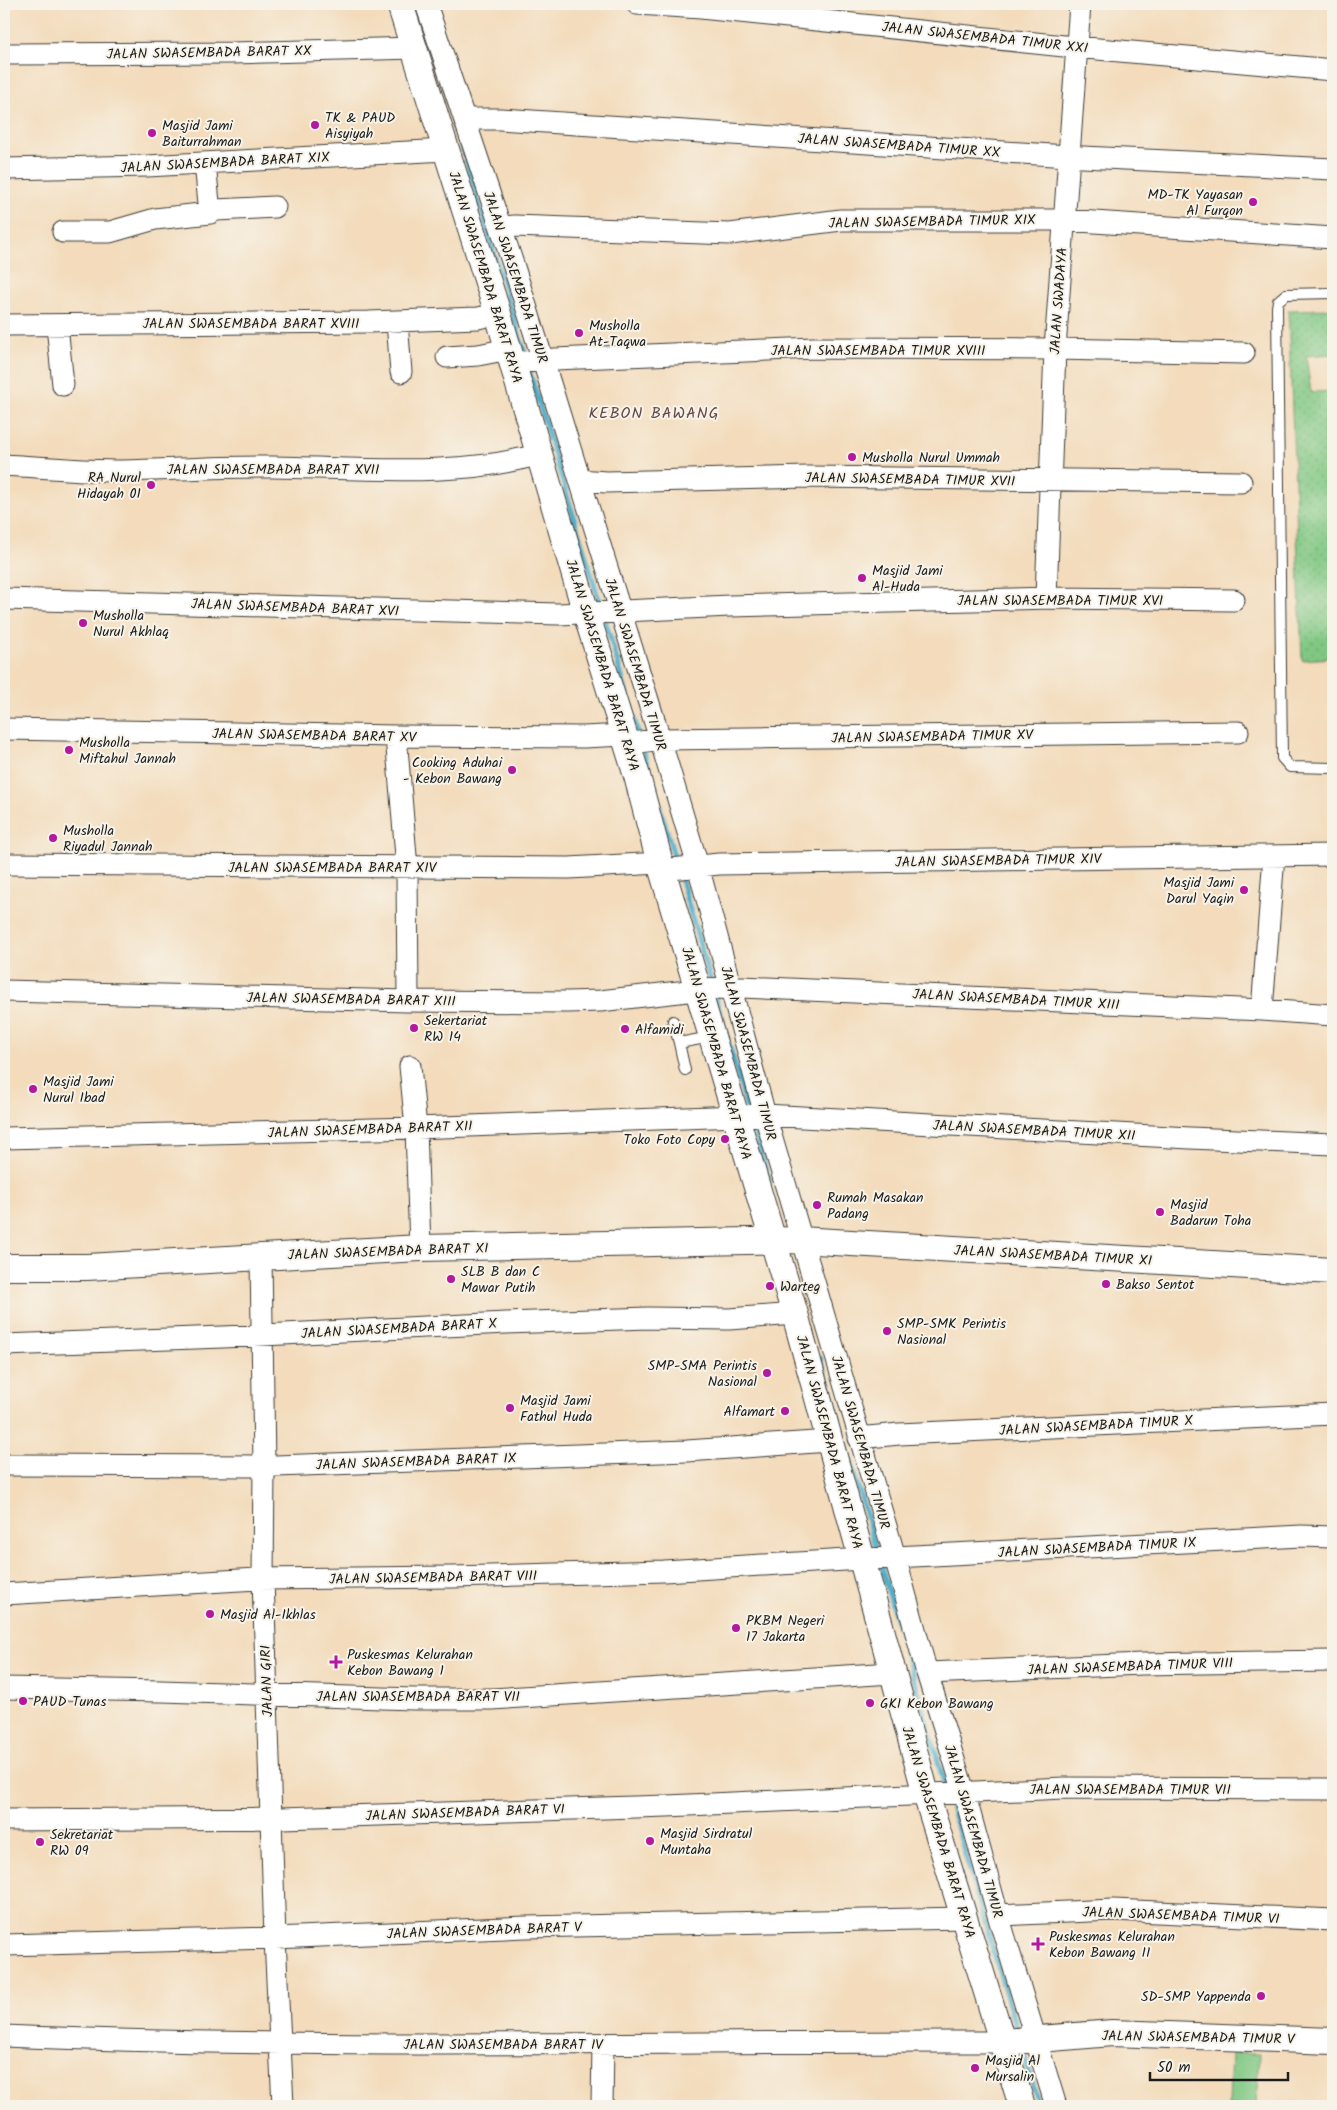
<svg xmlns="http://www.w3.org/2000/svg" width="1337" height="2110" font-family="Kalam,sans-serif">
  <defs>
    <pattern id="grass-dots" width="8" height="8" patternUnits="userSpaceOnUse" patternTransform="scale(1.25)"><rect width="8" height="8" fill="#81c884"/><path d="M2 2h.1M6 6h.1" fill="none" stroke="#6fab71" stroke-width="1.8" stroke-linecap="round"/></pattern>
  </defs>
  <rect width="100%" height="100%" fill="#f7f3e8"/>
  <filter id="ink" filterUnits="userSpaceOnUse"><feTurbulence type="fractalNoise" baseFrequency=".02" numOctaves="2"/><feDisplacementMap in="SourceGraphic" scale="10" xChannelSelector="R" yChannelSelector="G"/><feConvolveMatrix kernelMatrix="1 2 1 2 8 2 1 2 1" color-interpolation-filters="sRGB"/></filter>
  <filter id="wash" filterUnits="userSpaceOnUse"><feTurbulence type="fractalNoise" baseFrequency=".0096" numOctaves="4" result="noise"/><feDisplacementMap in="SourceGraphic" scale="20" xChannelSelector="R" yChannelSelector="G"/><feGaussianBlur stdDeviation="1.12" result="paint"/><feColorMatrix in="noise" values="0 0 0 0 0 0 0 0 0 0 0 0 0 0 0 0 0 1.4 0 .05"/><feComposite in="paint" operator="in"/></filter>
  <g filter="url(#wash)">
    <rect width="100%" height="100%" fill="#f3dbbb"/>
    <path fill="url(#grass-dots)" stroke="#4e7250" d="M1333 309V354L1306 356 1311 392 1333 391V658L1302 660 1288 310Z"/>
    <path fill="#81c884" stroke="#4e7250" d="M1231 2053 1259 2054 1256 2106 1229 2105Z"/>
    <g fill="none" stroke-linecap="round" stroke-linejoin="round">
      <path stroke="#4dafcc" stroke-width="5.5" d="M454 120 526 358
        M528 367 601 607
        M604 616 676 863
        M679 872 711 983
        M714 992 748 1111
        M751 1120 769 1180
        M820 1357 1018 2035
        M1022 2048 1039 2106"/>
    </g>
  </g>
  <g filter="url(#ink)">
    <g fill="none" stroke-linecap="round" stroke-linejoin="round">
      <defs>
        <path id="service" d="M1333 293 1286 294 1278 301 1277 307 1282 758 1290 767 1333 768
          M673 1021 679 1043 711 1037
          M679 1043 685 1070"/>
        <path id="minor" d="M426 4 514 267 660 739 698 866 765 1115 895 1557 927 1673 964 1792 998 1915 1056 2106
          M637 4 701 8 1064 46 1333 70
          M4 54 231 53 415 48
          M465 119H500L1083 157 1333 169
          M205 163 210 213 216 210 275 207
          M4 169 147 166 446 150
          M501 227 515 226 730 234 841 220H1064L1333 238
          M63 232H110L155 219 210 213
          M397 322 401 372
          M4 325 369 322 478 318 498 314
          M57 325 63 385
          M447 357 478 355 509 349
          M513 363 555 359 814 348 1055 349 1244 353
          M4 465C43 467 82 471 121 471 172 470 222 466 273 467 359 468 457 478 540 454
          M580 480 606 482 810 477 1241 482
          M1046 598 1055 349 1080 4
          M4 599 559 614 730 606 1053 598 1234 600
          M4 729 396 736 584 737 624 735
          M396 736 407 868 408 1001
          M627 744 660 739 1238 732
          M4 864 569 868 660 863
          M662 870 719 864 1333 855
          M4 991 408 1001 567 1002 600 1001 705 989 742 987 1262 1010 1333 1015
          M1262 1010 1274 856
          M410 1066 416 1128 420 1248
          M4 1138 416 1128 765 1115 1190 1138 1333 1144
          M261 1256 264 1466 263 1579 275 1938 283 2106
          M4 1345 223 1337 506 1323 648 1318 729 1319 795 1314
          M859 1438 899 1434 1333 1414
          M4 1465 276 1466 687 1451 829 1441
          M4 1594 257 1579 453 1577 664 1571 895 1557 1301 1536 1333 1537
          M927 1673 1142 1664 1333 1661
          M4 1688 161 1691 414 1699H492L892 1673
          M4 1820 281 1818 667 1806 1064 1788 1333 1789
          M998 1915 1113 1910 1333 1920
          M4 1945 275 1938 526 1927 964 1918
          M4 2036C337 2050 670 2041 1003 2042
          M602 2106 603 2044"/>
        <path id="tertiary" d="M400 4 498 314 586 613 637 776 660 863 795 1314 926 1794 1022 2106
          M4 1267H87L420 1248 799 1240 1333 1271
          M1003 2042 1112 2033 1333 2041"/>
      </defs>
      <use href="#service" stroke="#3c3934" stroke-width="12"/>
      <use href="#minor" stroke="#3c3934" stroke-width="23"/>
      <use href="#tertiary" stroke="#3c3934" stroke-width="28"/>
      <use href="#service" stroke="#fff" stroke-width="10"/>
      <use href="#minor" stroke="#fff" stroke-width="21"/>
      <use href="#tertiary" stroke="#fff" stroke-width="26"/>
    </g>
  </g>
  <g fill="#b5179e" stroke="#f7f3e8" stroke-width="2">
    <circle cx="315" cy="125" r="5"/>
    <circle cx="152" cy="133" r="5"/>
    <circle cx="1253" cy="202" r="5"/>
    <circle cx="579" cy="333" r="5"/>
    <circle cx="852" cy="457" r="5"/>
    <circle cx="151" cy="485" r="5"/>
    <circle cx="862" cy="578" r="5"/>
    <circle cx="83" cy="623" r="5"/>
    <circle cx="69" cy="750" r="5"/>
    <circle cx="512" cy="770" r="5"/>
    <circle cx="53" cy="838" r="5"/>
    <circle cx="1244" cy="890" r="5"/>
    <circle cx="414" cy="1028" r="5"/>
    <circle cx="625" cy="1029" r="5"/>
    <circle cx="33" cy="1089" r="5"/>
    <circle cx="725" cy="1139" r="5"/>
    <circle cx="817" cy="1205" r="5"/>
    <circle cx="1160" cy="1212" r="5"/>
    <circle cx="451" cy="1279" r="5"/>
    <circle cx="1106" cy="1284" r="5"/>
    <circle cx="770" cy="1286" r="5"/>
    <circle cx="887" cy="1331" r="5"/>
    <circle cx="767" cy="1373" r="5"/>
    <circle cx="510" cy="1408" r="5"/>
    <circle cx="785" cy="1411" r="5"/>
    <circle cx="210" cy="1614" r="5"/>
    <circle cx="736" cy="1628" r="5"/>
    <path d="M333.5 1654.5h5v5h5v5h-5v5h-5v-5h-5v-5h5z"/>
    <circle cx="23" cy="1701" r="5"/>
    <circle cx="870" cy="1703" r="5"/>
    <circle cx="650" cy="1841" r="5"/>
    <circle cx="40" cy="1842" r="5"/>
    <path d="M1035.5 1936.5h5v5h5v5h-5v5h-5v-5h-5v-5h5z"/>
    <circle cx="1261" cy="1996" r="5"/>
    <circle cx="975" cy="2068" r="5"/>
  </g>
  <g text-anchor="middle" stroke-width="4" stroke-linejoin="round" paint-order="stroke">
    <g font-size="14" fill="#1c1c1c" stroke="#f7f3e8">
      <text transform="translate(985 37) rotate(6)" y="5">JALAN SWASEMBADA TIMUR XXI</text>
      <text transform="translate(209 52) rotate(-1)" y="5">JALAN SWASEMBADA BARAT XX</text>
      <text transform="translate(899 145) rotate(4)" y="5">JALAN SWASEMBADA TIMUR XX</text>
      <text transform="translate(225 162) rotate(-3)" y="5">JALAN SWASEMBADA BARAT XIX</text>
      <text transform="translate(932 221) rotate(-1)" y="5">JALAN SWASEMBADA TIMUR XIX</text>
      <text transform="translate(486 277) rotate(73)" y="5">JALAN SWASEMBADA BARAT RAYA</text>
      <text transform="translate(516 277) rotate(72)" y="5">JALAN SWASEMBADA TIMUR</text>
      <text transform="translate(1058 301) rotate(-86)" y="5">JALAN SWADAYA</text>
      <text x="251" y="328">JALAN SWASEMBADA BARAT XVIII</text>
      <text x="878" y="355">JALAN SWASEMBADA TIMUR XVIII</text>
      <text x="273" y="474">JALAN SWASEMBADA BARAT XVII</text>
      <text transform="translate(910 479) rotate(1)" y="5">JALAN SWASEMBADA TIMUR XVII</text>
      <text x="1060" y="605">JALAN SWASEMBADA TIMUR XVI</text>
      <text transform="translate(295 607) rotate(2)" y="5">JALAN SWASEMBADA BARAT XVI</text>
      <text transform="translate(636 664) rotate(73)" y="5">JALAN SWASEMBADA TIMUR</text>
      <text transform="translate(603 665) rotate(73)" y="5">JALAN SWASEMBADA BARAT RAYA</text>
      <text transform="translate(314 735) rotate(1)" y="5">JALAN SWASEMBADA BARAT XV</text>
      <text transform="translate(932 736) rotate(-1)" y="5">JALAN SWASEMBADA TIMUR XV</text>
      <text transform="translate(998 860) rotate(-1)" y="5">JALAN SWASEMBADA TIMUR XIV</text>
      <text x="332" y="872">JALAN SWASEMBADA BARAT XIV</text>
      <text transform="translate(351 999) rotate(1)" y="5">JALAN SWASEMBADA BARAT XIII</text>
      <text transform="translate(1016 999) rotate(3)" y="5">JALAN SWASEMBADA TIMUR XIII</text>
      <text transform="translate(717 1053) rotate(74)" y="5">JALAN SWASEMBADA BARAT RAYA</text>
      <text transform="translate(749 1053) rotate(75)" y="5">JALAN SWASEMBADA TIMUR</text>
      <text transform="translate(370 1129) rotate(-2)" y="5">JALAN SWASEMBADA BARAT XII</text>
      <text transform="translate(1034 1130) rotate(3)" y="5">JALAN SWASEMBADA TIMUR XII</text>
      <text transform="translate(388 1251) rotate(-2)" y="5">JALAN SWASEMBADA BARAT XI</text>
      <text transform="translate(1053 1255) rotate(3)" y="5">JALAN SWASEMBADA TIMUR XI</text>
      <text transform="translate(399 1328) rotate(-3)" y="5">JALAN SWASEMBADA BARAT X</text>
      <text transform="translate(1096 1425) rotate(-3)" y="5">JALAN SWASEMBADA TIMUR X</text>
      <text transform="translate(830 1442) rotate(75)" y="5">JALAN SWASEMBADA BARAT RAYA</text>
      <text transform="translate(861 1442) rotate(74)" y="5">JALAN SWASEMBADA TIMUR</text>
      <text transform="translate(416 1461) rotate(-2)" y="5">JALAN SWASEMBADA BARAT IX</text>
      <text transform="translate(1097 1547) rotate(-3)" y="5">JALAN SWASEMBADA TIMUR IX</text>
      <text transform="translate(433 1577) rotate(-1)" y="5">JALAN SWASEMBADA BARAT VIII</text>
      <text transform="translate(1130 1666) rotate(-2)" y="5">JALAN SWASEMBADA TIMUR VIII</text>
      <text transform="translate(266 1681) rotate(-92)" y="5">JALAN GIRI</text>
      <text x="418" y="1701">JALAN SWASEMBADA BARAT VII</text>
      <text x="1130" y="1794">JALAN SWASEMBADA TIMUR VII</text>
      <text transform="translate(465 1812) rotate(-2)" y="5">JALAN SWASEMBADA BARAT VI</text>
      <text transform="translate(974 1831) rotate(74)" y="5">JALAN SWASEMBADA TIMUR</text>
      <text transform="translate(939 1832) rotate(73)" y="5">JALAN SWASEMBADA BARAT RAYA</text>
      <text transform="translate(1181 1915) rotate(2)" y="5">JALAN SWASEMBADA TIMUR VI</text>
      <text transform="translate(484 1930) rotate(-2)" y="5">JALAN SWASEMBADA BARAT V</text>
      <text transform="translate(1198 2037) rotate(1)" y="5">JALAN SWASEMBADA TIMUR V</text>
      <text x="503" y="2049">JALAN SWASEMBADA BARAT IV</text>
    </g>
    <g font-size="14" fill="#1c1c1c" stroke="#f7f3e8" text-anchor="start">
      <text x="325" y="122">TK &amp; PAUD<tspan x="325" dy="16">Aisyiyah</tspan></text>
      <text x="162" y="130">Masjid Jami<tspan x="162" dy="16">Baiturrahman</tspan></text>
      <text x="1243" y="199" text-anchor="end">MD-TK Yayasan<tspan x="1243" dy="16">Al Furqon</tspan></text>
      <text x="589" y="330">Musholla<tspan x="589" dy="16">At-Taqwa</tspan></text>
      <text x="862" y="462">Musholla Nurul Ummah</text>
      <text x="141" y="482" text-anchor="end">RA Nurul<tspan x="141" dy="16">Hidayah 01</tspan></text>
      <text x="872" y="575">Masjid Jami<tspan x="872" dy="16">Al-Huda</tspan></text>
      <text x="93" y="620">Musholla<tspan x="93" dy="16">Nurul Akhlaq</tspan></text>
      <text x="79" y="747">Musholla<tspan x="79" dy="16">Miftahul Jannah</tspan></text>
      <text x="502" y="767" text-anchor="end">Cooking Aduhai<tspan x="502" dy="16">- Kebon Bawang</tspan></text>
      <text x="63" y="835">Musholla<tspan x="63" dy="16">Riyadul Jannah</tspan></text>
      <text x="1234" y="887" text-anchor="end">Masjid Jami<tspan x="1234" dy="16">Darul Yaqin</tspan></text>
      <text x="424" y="1025">Sekertariat<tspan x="424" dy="16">RW 14</tspan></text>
      <text x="635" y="1034">Alfamidi</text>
      <text x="43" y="1086">Masjid Jami<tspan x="43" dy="16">Nurul Ibad</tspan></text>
      <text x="715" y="1144" text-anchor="end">Toko Foto Copy</text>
      <text x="827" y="1202">Rumah Masakan<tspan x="827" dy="16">Padang</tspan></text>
      <text x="1170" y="1209">Masjid<tspan x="1170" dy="16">Badarun Toha</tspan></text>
      <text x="461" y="1276">SLB B dan C<tspan x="461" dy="16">Mawar Putih</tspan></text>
      <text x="1116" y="1289">Bakso Sentot</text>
      <text x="780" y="1291">Warteg</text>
      <text x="897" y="1328">SMP-SMK Perintis<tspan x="897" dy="16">Nasional</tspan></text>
      <text x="757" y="1370" text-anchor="end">SMP-SMA Perintis<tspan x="757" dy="16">Nasional</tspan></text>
      <text x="520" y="1405">Masjid Jami<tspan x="520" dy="16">Fathul Huda</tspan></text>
      <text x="775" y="1416" text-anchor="end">Alfamart</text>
      <text x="220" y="1619">Masjid Al-Ikhlas</text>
      <text x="746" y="1625">PKBM Negeri<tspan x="746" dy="16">17 Jakarta</tspan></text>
      <text x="347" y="1659">Puskesmas Kelurahan<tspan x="347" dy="16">Kebon Bawang 1</tspan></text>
      <text x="33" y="1706">PAUD Tunas</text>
      <text x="880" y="1708">GKI Kebon Bawang</text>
      <text x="660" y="1838">Masjid Sirdratul<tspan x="660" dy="16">Muntaha</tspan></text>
      <text x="50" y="1839">Sekretariat<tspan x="50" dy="16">RW 09</tspan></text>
      <text x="1049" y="1941">Puskesmas Kelurahan<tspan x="1049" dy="16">Kebon Bawang II</tspan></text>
      <text x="1251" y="2001" text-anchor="end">SD-SMP Yappenda</text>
      <text x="985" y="2065">Masjid Al<tspan x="985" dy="16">Mursalin</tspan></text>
    </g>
    <g font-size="16" letter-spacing="1" fill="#654847" stroke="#f7f3e8">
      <text x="654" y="418">KEBON BAWANG</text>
    </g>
  </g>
  <rect width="1337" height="2110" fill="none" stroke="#f7f3e8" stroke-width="20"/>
  <path d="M1150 2072v8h138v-8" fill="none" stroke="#1c1c1c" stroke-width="2.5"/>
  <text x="1157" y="2072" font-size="15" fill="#1c1c1c" stroke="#f7f3e8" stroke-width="4" paint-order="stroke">50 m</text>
</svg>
